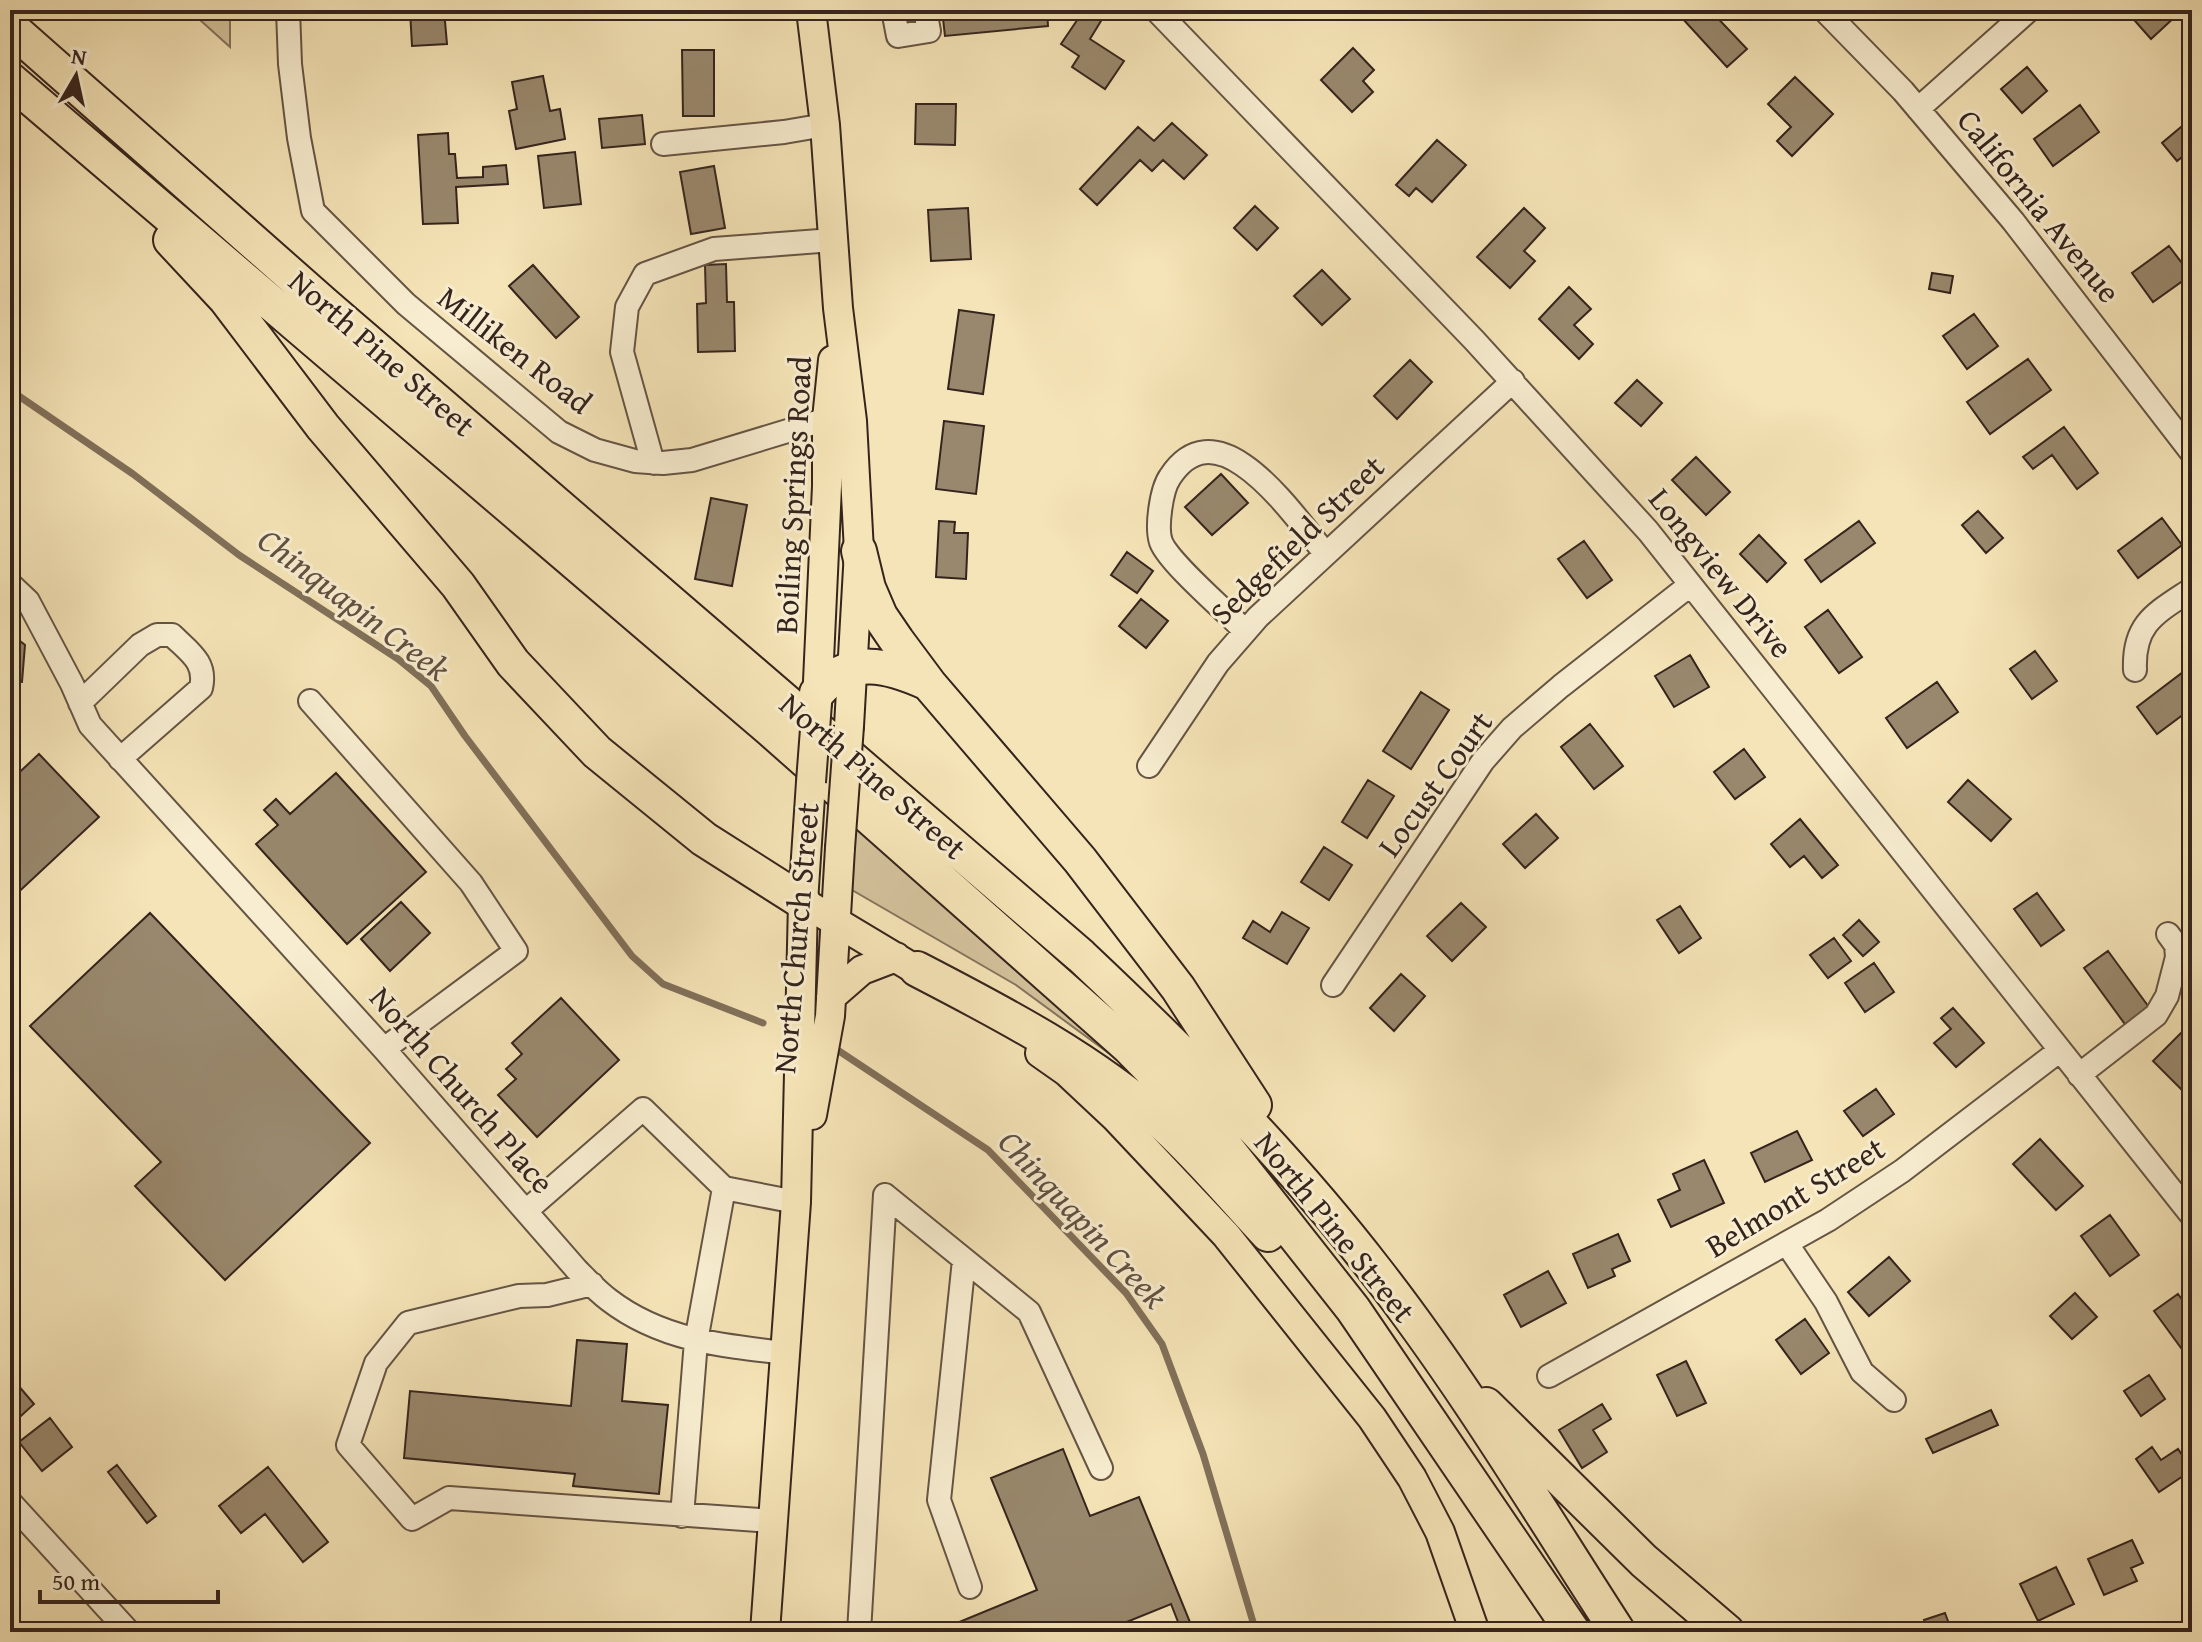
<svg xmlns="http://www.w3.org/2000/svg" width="2202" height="1642" font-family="'Gentium Book Plus',serif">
  <rect width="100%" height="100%" fill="#f5e4b7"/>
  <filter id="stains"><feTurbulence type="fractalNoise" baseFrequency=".0025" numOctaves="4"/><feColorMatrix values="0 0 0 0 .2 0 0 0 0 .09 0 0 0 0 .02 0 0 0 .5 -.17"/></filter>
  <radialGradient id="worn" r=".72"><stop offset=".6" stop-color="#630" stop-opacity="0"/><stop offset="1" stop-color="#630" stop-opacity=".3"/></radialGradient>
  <path fill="#d4c39d" stroke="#84745d" stroke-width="2" d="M189 10H230V47Z
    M856 810 1167 1096 1016 985 852 890Z"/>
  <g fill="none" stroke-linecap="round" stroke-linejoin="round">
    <path stroke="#81705a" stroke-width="7" d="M10 390 133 474 239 555 398 659 431 686 465 736 632 956 663 984 763 1023
      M833 1047 988 1150 1126 1293 1162 1344 1203 1454 1256 1632"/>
  </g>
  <path fill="#99886d" stroke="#35241d" stroke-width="2" d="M410 10H444L447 44 412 46Z
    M667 10H704L669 17Z
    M942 10H1047L1048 26 945 36Z
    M1084 10H1094L1104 16 1090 39 1124 61 1105 89 1072 67 1079 56 1061 44Z
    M1691 10H1710L1747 49 1727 67 1682 18Z
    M2131 10H2192V13L2184 21 2178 14 2151 39 2128 13Z
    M1353 48 1374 70 1363 81 1373 92 1352 112 1321 80Z
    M682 50H714V116H683Z
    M2027 67 2047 91 2022 113 2001 89Z
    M543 76 550 111 560 109 565 139 516 149 509 111 517 109 512 82Z
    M1795 77 1833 114 1792 156 1777 141 1791 127 1768 104Z
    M916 104H956L955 145 915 144Z
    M2080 105 2099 132 2053 166 2034 139Z
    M642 115 645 144 602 148 599 119Z
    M2187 122 2192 129V149L2177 161 2162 143Z
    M1172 123 1207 155 1184 179 1163 160 1152 171 1140 160 1097 205 1080 189 1138 127 1154 141Z
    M448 133 449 154H455L457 178 483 177V167L506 165 508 184 456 187 458 223 423 224 418 135Z
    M1437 140 1466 165 1432 202 1416 188 1409 196 1396 185Z
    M575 152 581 204 544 208 538 156Z
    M714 166 725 228 691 234 680 172Z
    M1255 206 1278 228 1257 250 1234 228Z
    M968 208 971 259 931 261 928 210Z
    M1524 208 1545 228 1524 251 1535 261 1510 288 1477 257Z
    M2169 246 2191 275 2153 302 2132 273Z
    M726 264 727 302H734L735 351 698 352 697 304 706 303 705 265Z
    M533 265 579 317 556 338 509 286Z
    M1322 270 1350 299 1322 325 1294 296Z
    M1932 273 1953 276 1950 293 1929 289Z
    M1569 287 1591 309 1574 325 1593 344 1579 359 1539 319Z
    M959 310 994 315 983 394 948 389Z
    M1974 314 1998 346 1967 369 1943 336Z
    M2028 359 2051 390 1990 434 1967 402Z
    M1410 360 1432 382 1397 419 1374 396Z
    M1637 380 1662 403 1641 426 1615 403Z
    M944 421 984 426 976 494 936 489Z
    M2064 427 2098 473 2077 489 2052 455 2033 469 2023 457Z
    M1696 457 1730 492 1706 515 1672 480Z
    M1221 474 1248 503 1212 535 1185 507Z
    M711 498 747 505 732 586 695 579Z
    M1978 511 2003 538 1986 553 1962 525Z
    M2162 518 2182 545 2138 578 2118 551Z
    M939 521 955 522 954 533H968L966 579 936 577Z
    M1859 521 1875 543 1821 582 1805 560Z
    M1759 535 1786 563 1767 582 1740 554Z
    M1584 541 1612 580 1587 598 1558 559Z
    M1127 552 1153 571 1137 593 1111 575Z
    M1141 599 1168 621 1146 648 1119 626Z
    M1828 610 1862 657 1839 673 1805 627Z
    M10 640 20 641 25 645 22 682 10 681Z
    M2035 651 2057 681 2032 699 2010 669Z
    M1690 655 1709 687 1674 707 1655 676Z
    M2187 669 2192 676V708L2157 734 2137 707Z
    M1937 682 1958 712 1907 748 1886 718Z
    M1421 692 1449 710 1411 769 1383 751Z
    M1590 724 1623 766 1594 789 1561 747Z
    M1744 749 1765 777 1735 799 1714 772Z
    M39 754 99 817 10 900V781Z
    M336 773 426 872 347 944 256 844 278 825 264 810 276 799 290 814Z
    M1368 780 1394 796 1367 838 1342 822Z
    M1968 780 2011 819 1991 841 1948 802Z
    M1536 814 1558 838 1525 868 1503 844Z
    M1800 819 1838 865 1822 878 1804 856 1790 867 1771 844Z
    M1324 847 1352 865 1329 900 1301 882Z
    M2037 893 2064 930 2041 946 2014 909Z
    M401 902 430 933 390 971 361 939Z
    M1461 903 1486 927 1452 961 1427 936Z
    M1680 906 1701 938 1679 953 1657 920Z
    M1282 912 1309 928 1287 964 1243 938 1253 921 1270 932Z
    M150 913 370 1143 225 1280 135 1186 161 1162 30 1026Z
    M1859 920 1879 942 1863 956 1843 935Z
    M1834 938 1851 961 1828 978 1810 955Z
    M2108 951 2151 1010 2127 1027 2084 968Z
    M1874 963 1894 992 1865 1012 1845 983Z
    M1401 974 1425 996 1394 1031 1370 1008Z
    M561 998 619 1060 537 1137 498 1095 516 1079 506 1069 522 1054 512 1043Z
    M1953 1008 1984 1043 1956 1067 1934 1043 1951 1029 1941 1018Z
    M2184 1030 2192 1038V1084L2184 1092 2153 1061Z
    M1876 1089 1894 1114 1863 1136 1844 1111Z
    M1797 1131 1812 1160 1765 1182 1751 1153Z
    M2040 1139 2083 1186 2056 1210 2013 1164Z
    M1704 1160 1724 1203 1671 1227 1658 1200 1680 1190 1673 1174Z
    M2110 1215 2139 1255 2110 1276 2081 1236Z
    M1618 1234 1630 1261 1612 1269 1615 1276 1588 1288 1573 1254Z
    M1889 1257 1910 1281 1869 1316 1848 1292Z
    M1548 1271 1566 1303 1521 1327 1504 1295Z
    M2075 1293 2097 1317 2072 1339 2050 1316Z
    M2178 1294 2192 1313V1363L2154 1311Z
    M1805 1319 1829 1353 1801 1374 1776 1340Z
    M577 1340 627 1344 622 1401 668 1405 659 1494 573 1486 575 1474 404 1458 410 1391 571 1406Z
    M1686 1361 1706 1403 1677 1416 1657 1375Z
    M2149 1375 2165 1399 2141 1416 2124 1391Z
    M17 1384 34 1404 10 1426V1390Z
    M1602 1404 1611 1419 1593 1430 1607 1452 1582 1468 1559 1430Z
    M1991 1410 1998 1425 1933 1453 1926 1439Z
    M50 1418 72 1447 42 1471 19 1442Z
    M2152 1447 2161 1460 2178 1449 2192 1470 2159 1492 2136 1459Z
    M1063 1449 1090 1516 1139 1497 1194 1632H1182L1171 1604 1102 1632H935L1037 1590 991 1478Z
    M117 1465 156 1516 147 1523 108 1472Z
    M268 1467 328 1542 303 1562 265 1514 241 1533 219 1506Z
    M2132 1540 2143 1563 2131 1568 2137 1581 2104 1595 2088 1559Z
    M2056 1567 2074 1604 2038 1621 2020 1584Z
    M1945 1613 1952 1632H1928L1924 1620Z"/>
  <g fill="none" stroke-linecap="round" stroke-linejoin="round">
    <defs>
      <path id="minor" d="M288 10 290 64 299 138 313 211 406 304 559 432 595 450 635 461 663 463 692 460 827 419 839 420
        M893 10 898 36 929 31 925 10
        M1156 10 1474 340 1648 531 2192 1216
        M1824 10 1903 91 2013 221 2192 453
        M1918 109 2029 10
        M663 144 784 132 825 125
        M653 463 622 352 627 307 645 274 714 249 833 240
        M10 584 28 601 72 684 90 725 384 1049 577 1270C587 1280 597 1291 609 1300 661 1340 723 1346 786 1353
        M1245 631C1227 612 1169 563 1161 542 1156 528 1161 490 1170 477 1219 402 1294 517 1326 554
        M2135 670C2133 623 2156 613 2192 589
        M310 701 471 883 516 951 384 1049
        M80 703 140 645 157 635H172C189 652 207 662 201 688L120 759
        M1149 766 1218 663 1258 617 1513 381
        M1333 985 1483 761 1512 728 1561 686 1690 585
        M2079 1075 2156 1015 2167 996 2177 957 2176 945 2168 934
        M885 1195 1029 1312 1101 1468
        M526 1211 643 1109 724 1188
        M1787 1244 1826 1302 1862 1372 1894 1400
        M964 1260 939 1500 970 1587
        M592 1284 547 1295 519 1296 408 1323 376 1363 348 1445 412 1519 449 1498 773 1521
        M1549 1376 1828 1220 1902 1171 2059 1051
        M10 1502 129 1632
        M682 1516 696 1341 724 1188 796 1202
        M859 1632 885 1195"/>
      <path id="major" d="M811 10 825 125 838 308 852 421 859 551 849 726
        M817 703 827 486V419L833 360
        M803 902 933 980
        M831 997 862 970 896 957
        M1040 1053 1067 1072 1115 1117 1226 1235 1372 1418 1412 1478 1440 1532 1475 1632
        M812 1115 830 1016 840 848
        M765 1632 796 1202 803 902 811 782"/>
      <path id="highway" d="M10 27 326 306 1081 956C1186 1055 1287 1156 1375 1270 1464 1384 1539 1510 1618 1632
        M10 80 769 728 1129 1047 1219 1139 1353 1309 1573 1632
        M171 240 226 299 323 427 458 585 513 663 597 752 704 839 803 902
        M859 551 868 588 880 616 897 641 929 684 1080 860 1178 988 1254 1105
        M817 693C850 654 888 665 928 683
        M917 969C1004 1014 1092 1060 1166 1126 1202 1159 1234 1198 1268 1234
        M1486 1405 1644 1561 1727 1632"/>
    </defs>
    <use href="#minor" stroke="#655444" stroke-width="26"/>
    <use href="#major" stroke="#35241d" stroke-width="32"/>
    <use href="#highway" stroke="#35241d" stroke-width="38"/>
    <use href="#minor" stroke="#f8edd0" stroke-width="22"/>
    <use href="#major" stroke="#f5e4b7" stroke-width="28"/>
    <use href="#highway" stroke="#f5e4b7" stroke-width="34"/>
    <defs>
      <path id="major-bridge" d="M811 782 817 703
        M840 848 849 726"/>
    </defs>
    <use href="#major-bridge" stroke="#35241d" stroke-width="32" stroke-linecap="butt"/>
    <use href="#major-bridge" stroke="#f5e4b7" stroke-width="28"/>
  </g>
  <g text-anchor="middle" stroke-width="6" stroke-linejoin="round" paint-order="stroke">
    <g font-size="32" fill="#35241d" stroke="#f8edd0">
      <text transform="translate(2039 206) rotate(51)" y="11">California Avenue</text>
      <text transform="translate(515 350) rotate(38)" y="11">Milliken Road</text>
      <text transform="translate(382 353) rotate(41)" y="11">North Pine Street</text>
      <text transform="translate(793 495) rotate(-87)" y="11">Boiling Springs Road</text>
      <text transform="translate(1297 540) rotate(-44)" y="11">Sedgefield Street</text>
      <text transform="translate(1721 573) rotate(51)" y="11">Longview Drive</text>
      <text transform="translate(873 776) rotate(41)" y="11">North Pine Street</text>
      <text transform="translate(1435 784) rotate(-54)" y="11">Locust Court</text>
      <text transform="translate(796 938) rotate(-85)" y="11">North Church Street</text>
      <text transform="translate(462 1090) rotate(49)" y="11">North Church Place</text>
      <text transform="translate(1795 1197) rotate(-31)" y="11">Belmont Street</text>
      <text transform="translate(1335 1227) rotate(51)" y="11">North Pine Street</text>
    </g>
    <g font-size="34" font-style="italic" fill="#615041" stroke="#f8edd0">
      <text transform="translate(354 604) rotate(37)" y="12">Chinquapin Creek</text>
      <text transform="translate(1083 1219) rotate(47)" y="12">Chinquapin Creek</text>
    </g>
  </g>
  <rect width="2202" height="1642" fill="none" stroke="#f5e4b7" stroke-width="40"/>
  <rect x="12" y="12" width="2178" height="1618" fill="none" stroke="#35241d" stroke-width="4"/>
  <rect x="20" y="20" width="2162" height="1602" fill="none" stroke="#35241d" stroke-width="2"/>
  <g transform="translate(76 76) rotate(9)" stroke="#f8edd0" stroke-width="6" paint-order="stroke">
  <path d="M0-6L14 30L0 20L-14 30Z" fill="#35241d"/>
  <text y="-12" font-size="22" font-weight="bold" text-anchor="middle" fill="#35241d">N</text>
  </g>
  <path d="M40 1590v12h178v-12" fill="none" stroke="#35241d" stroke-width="4"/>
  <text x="52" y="1590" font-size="24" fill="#35241d" stroke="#f8edd0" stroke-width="6" paint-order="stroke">50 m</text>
  <rect width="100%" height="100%" filter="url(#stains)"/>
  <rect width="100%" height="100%" fill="url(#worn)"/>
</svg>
